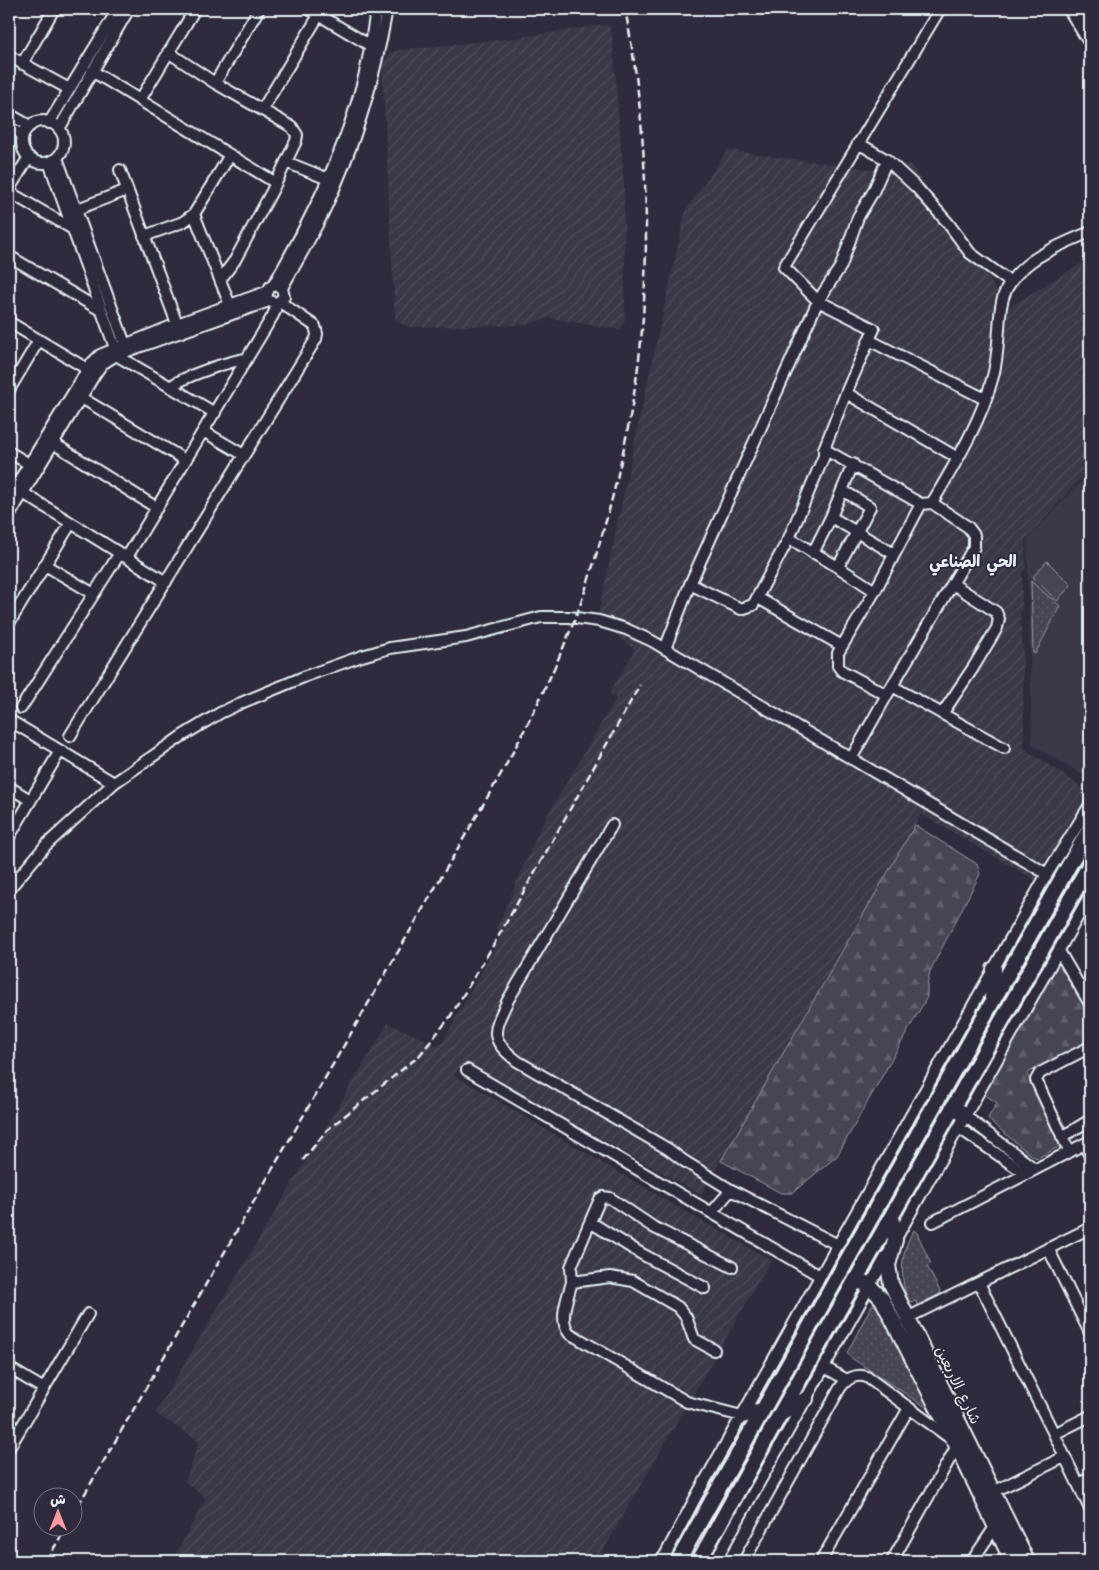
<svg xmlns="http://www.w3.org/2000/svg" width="1099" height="1570" font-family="Kalam,'Playpen Sans Arabic',sans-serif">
  <defs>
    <pattern id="industrial-furrows" width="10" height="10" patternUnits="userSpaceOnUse" patternTransform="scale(1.25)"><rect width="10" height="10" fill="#3b3749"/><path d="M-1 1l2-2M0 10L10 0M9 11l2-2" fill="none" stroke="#4e4b5b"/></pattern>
    <pattern id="green-dots" width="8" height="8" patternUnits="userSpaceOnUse" patternTransform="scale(1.25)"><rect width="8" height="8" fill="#464455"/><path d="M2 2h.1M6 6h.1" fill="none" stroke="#615f6e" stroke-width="1.8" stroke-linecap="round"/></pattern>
    <pattern id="forest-firs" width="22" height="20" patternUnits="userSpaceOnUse" patternTransform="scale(1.25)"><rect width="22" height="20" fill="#464455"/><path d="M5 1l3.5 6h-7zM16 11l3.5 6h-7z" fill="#615f6e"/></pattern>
  </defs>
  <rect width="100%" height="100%" fill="#2f2a3d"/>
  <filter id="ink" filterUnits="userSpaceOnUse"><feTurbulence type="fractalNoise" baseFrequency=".02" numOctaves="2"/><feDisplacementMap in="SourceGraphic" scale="10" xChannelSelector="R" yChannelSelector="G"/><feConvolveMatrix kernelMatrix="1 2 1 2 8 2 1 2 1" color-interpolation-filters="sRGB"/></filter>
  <g filter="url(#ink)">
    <path fill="#3b3749" d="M1090 472V777L1088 778 1032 745 1027 539Z"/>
    <path fill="url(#industrial-furrows)" d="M608 24 612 35 624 183 625 321 620 330 549 318 525 325 408 327 395 320 382 64 391 51 516 38Z
      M727 150 875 170 910 164 973 252 1007 308 1090 258V460L1088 462 1090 468 1025 540 1026 568 1022 573V608L1020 614 1023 649 1024 747 1026 750 1065 775 1089 793 1035 880 921 814 701 1195 465 1062 454 1075 676 1206 771 1260 597 1561H172L206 1498 185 1482 199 1441 155 1413 388 1023 438 1046 442 1043 503 933 496 929 541 826 616 698 609 694 635 650 597 620 638 425 686 210Z"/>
    <path fill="url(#green-dots)" stroke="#979aa6" d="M1031 581 1060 606 1035 654 1033 653Z
      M914 1230 917 1233 931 1264 927 1266 940 1291V1294L917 1305 916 1301 909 1302C899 1279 900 1251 914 1230Z
      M872 1305H875L895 1334 936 1412 924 1406 850 1357 847 1353Z"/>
    <path fill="url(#forest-firs)" stroke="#979aa6" d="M915 825 977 864 980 874 930 971 927 985V997L837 1156 792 1193H781L721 1161Z
      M1059 962 1090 1013V1042L1029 1072 1027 1075 1062 1145 1038 1158 1032 1156 990 1121 988 1118 997 1103 984 1094Z"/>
    <path fill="#464455" stroke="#979aa6" d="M1047 561 1071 585 1057 601 1033 577Z"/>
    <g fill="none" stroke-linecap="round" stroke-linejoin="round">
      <defs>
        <path id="minor" d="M309 9 371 46
          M940 9 784 267 818 301 874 329 869 340 985 399
          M168 52 215 83 292 127 297 135 296 141 273 189 235 260 220 280
          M9 56 69 89
          M22 64 54 9
          M92 71 276 183
          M215 83 259 9
          M140 100 195 9
          M262 110 319 15
          M9 114 30 126
          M22 142a21 21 0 1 1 42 0a21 21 0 1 1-42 0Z
          M49 123 118 9
          M9 127 23 135
          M59 129 129 9
          M57 158 125 344
          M887 160 917 188 948 223 970 253 1010 282
          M49 162 115 348
          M286 162 328 179
          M120 170 177 324
          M9 189 29 157
          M9 192 71 228
          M75 210 127 190
          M194 214 230 305
          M144 236 183 222 194 214 230 155
          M9 256 102 311
          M273 286C311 219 347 148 365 73 370 52 373 30 376 9
          M282 288C296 263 311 238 324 211 354 148 375 78 387 9
          M9 322 87 369
          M116 355 215 413
          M170 387C183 377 231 360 247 359
          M9 390 39 340
          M846 393 869 340
          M80 397 185 460
          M203 431 244 455
          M53 443 157 508
          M824 449 921 504
          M9 452 29 464
          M23 493 166 582
          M9 497 91 364 100 355 177 324 266 292
          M9 516 95 374 102 364 116 355 269 301 277 303 284 297 282 288 276 285 270 287 266 295 269 301
          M831 517 894 554
          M789 538 838 567 875 591
          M813 553 831 517 853 464
          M127 557 272 317 275 311 276 303
          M45 565 94 594
          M838 567 870 507 842 490
          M690 584 741 609 753 605 789 538 824 456V449L846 393 958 458
          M758 598 842 646
          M9 623 71 523
          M665 649 690 584 818 301 841 266 858 217 873 192 887 160 858 143
          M892 686 1004 748
          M887 695 842 671 838 666V653L875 591 921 504 932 503C955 464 982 420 993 376 999 354 998 329 1001 307 1007 264 1055 247 1090 232
          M21 708 120 553
          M942 714 973 668 997 628 999 619 996 612 953 584
          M9 720 114 783
          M70 736 316 339 317 334 315 326 280 302
          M851 759 892 686 974 547V535L968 527 932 503
          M9 787 30 800
          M612 825 508 1000C493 1031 488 1038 517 1061L668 1149 684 1161 731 1190 712 1212
          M9 837 60 751
          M9 889 46 845 114 783 182 736 220 713 241 703 306 676 362 656 390 648 466 637 541 617H569L599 621 626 629 652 641 1047 874
          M1059 951 1090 1004
          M467 1070 820 1276
          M965 1116 1035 1169
          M959 1128 1026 1174
          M1062 1137 1090 1120
          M1084 1144 1090 1156
          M1069 1151 1036 1080 1040 1073 1090 1047
          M731 1190 838 1245
          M590 1222 600 1199 603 1197 610 1198 653 1227 732 1267
          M933 1222 1090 1141
          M894 1242 1090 895
          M1048 1248 1090 1333
          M572 1282 571 1267 590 1222 640 1253 705 1288
          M979 1283 1054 1434 1090 1416
          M907 1318 1090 1228
          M714 1350 694 1339 686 1317 678 1307 633 1281 610 1277 572 1282C568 1297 558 1319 569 1333L687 1402 742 1416
          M824 1367 847 1380
          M9 1368 44 1389
          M1054 1434 1090 1509
          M9 1448 88 1314
          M1078 1484 1090 1478
          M993 1492 1064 1457
          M662 1561 697 1495 1047 874 1090 805
          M715 1561 887 1255
          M744 1561 840 1388C846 1379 856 1373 867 1377L954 1441
          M821 1561 909 1408
          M892 1561 957 1446
          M972 1561 995 1527"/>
        <path id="major" d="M1071 9 1090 40
          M992 998 994 969
          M954 1106 965 1116
          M892 1217 895 1240 888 1265 891 1284 1027 1561
          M855 1282 867 1283 882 1299 960 1452 1012 1561
          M781 1414 806 1399
          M742 1416 762 1410
          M663 1560V1561
          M678 1561 1090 828
          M699 1561 779 1416 1090 864"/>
      </defs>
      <use href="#minor" stroke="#e8f1f8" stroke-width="14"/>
      <use href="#major" stroke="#e8f1f8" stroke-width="18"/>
      <use href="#minor" stroke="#2f2a3d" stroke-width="10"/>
      <use href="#major" stroke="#2f2a3d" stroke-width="14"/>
      <path stroke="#e8f1f8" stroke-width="2.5" stroke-dasharray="8 4" stroke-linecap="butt" d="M303 1160 327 1130 419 1056 450 1017 497 939 640 685
        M72 1516 506 765C532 717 555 669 575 619 588 585 598 549 608 514 623 458 635 399 641 341 651 234 646 114 625 9
        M46 1561 66 1528"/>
    </g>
  </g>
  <g text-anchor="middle" stroke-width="4" stroke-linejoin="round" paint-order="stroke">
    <g font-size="15" fill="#e8f1f8" stroke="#2f2a3d">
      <text transform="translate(958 1385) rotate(64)" y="5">شارع الاربعين</text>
    </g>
    <g font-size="16" font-weight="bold" fill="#e8f1f8" stroke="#2f2a3d">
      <text x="973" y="567">الحي الصناعي</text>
    </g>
  </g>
  <rect width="1099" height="1570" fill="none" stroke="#2f2a3d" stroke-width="30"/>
  <rect x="15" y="15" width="1069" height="1540" fill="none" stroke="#e8f1f8" stroke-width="2" filter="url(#ink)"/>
  <g transform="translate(58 1512)"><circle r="24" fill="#2f2a3d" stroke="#797a88"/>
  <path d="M0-4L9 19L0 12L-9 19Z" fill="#ff9aa2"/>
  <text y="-8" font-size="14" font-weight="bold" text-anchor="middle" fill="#e8f1f8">ش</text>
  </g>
</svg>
